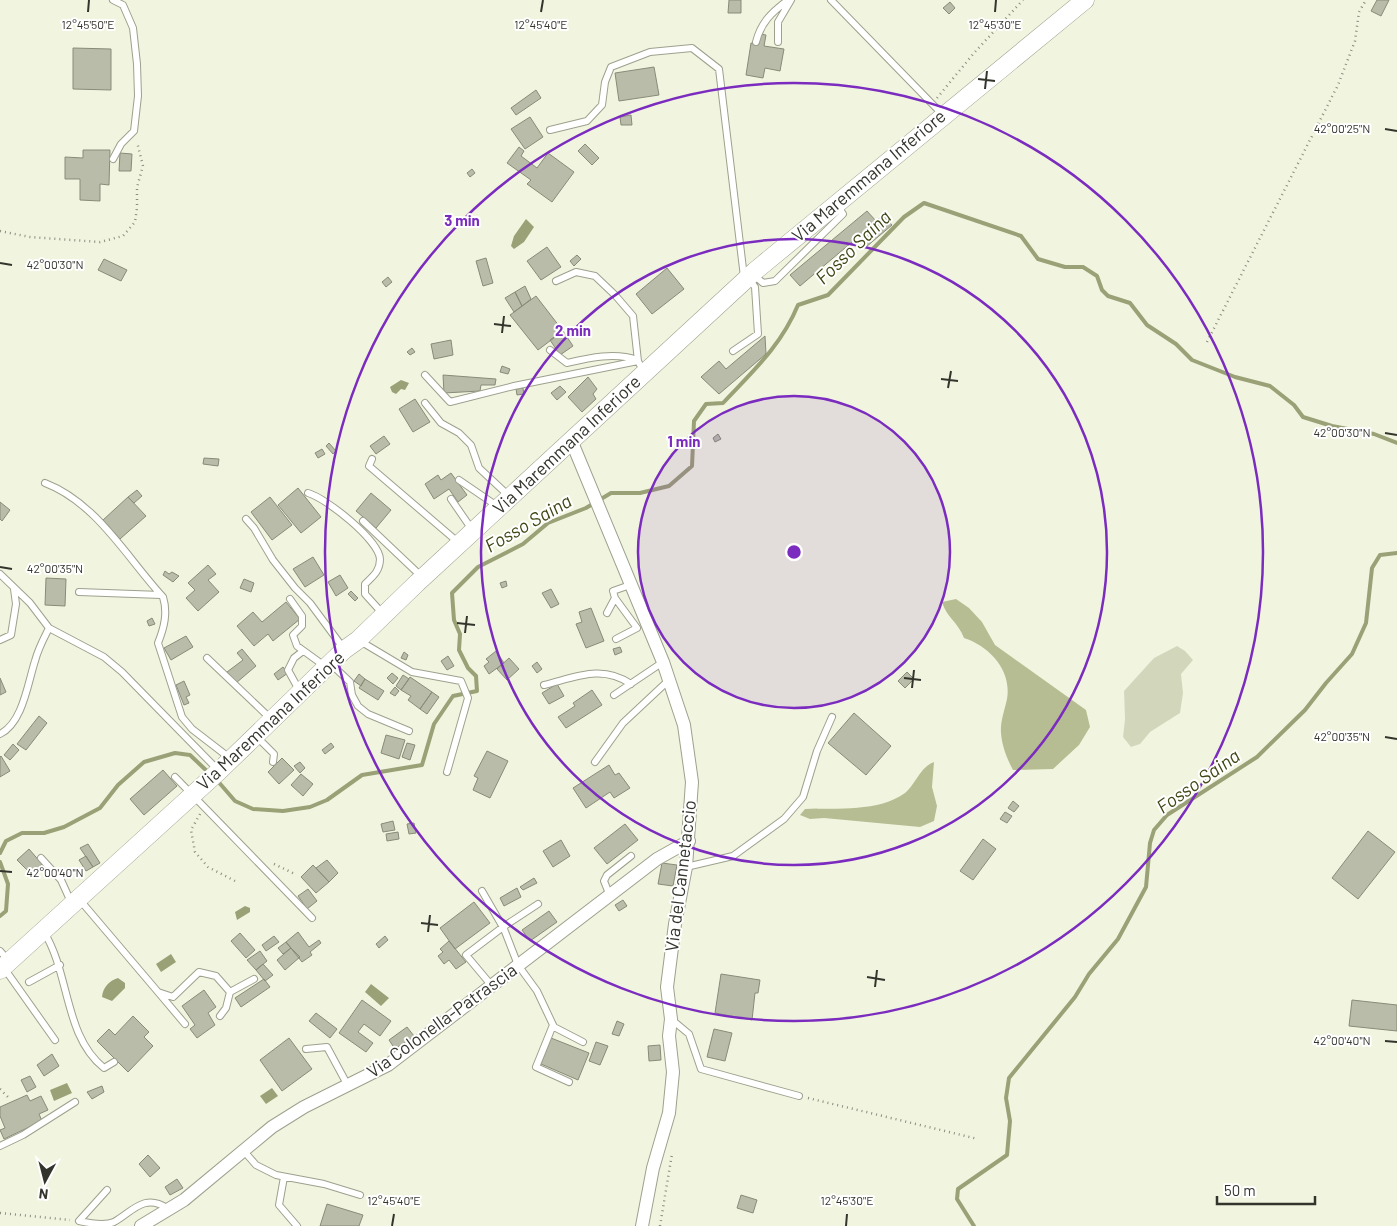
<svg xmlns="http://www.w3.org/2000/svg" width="1397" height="1226" font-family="Barlow,sans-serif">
  <rect width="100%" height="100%" fill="#f1f5e0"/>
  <path fill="#d2d7bc" d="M1177 646 1185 651 1193 660 1181 674 1183 693 1180 713 1150 732 1140 744 1131 747 1123 737 1125 719 1124 691 1154 658Z"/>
  <path fill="#b6bd92" d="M956 599 969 608 982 622 995 645 1086 710 1090 727 1079 745 1053 769 1013 770C1007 759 1002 746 1001 733 1000 722 1005 709 1007 699 1012 670 989 646 964 638 958 622 947 618 942 602Z
    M934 762 932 787 937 806 934 821 920 827 824 818 810 819 800 815 805 809C837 808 879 812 905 793 916 784 920 767 934 762Z"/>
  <path fill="#9aa177" d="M526 219 534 227 524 242 514 249 511 246 514 236Z
    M401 380 409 383 405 390 401 389 396 394 392 392 390 387Z
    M245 906 250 908V912L237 920 235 912Z
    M171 954 176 962 161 972 156 964Z
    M118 978 125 983V988L112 1001 102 997C103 987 109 981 118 978Z
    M371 984 389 998 381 1006 365 992Z
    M67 1083 72 1093 54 1101 50 1090Z
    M272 1088 278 1096 266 1104 260 1096Z"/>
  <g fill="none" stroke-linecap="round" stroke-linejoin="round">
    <path stroke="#9aa177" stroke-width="4" d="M216 779 235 801 253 809 283 811 310 807 327 800 362 775 422 765 434 724 453 696 477 691 476 676 468 668 459 650 460 634 454 620 452 593 478 567 523 544 548 523 586 508 611 493H640L669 486 692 466 694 421 706 404 723 403C753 371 781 346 798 305L828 295 904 217 924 203 1021 236 1038 259 1065 267H1083L1097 276 1102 290 1108 296 1130 303 1147 325 1176 344 1192 360 1235 377 1270 386 1294 405 1303 417 1332 426 1374 434 1397 443
      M0 853 6 841 22 833H44L64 827 100 808 118 785 144 762 175 753 190 755 209 773
      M0 862 8 884 6 911 0 916
      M974 1226 957 1199 958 1189 1007 1155 1010 1121 1006 1098 1009 1078 1075 997 1089 974 1118 939 1146 887 1150 843 1154 830 1167 815 1257 757 1305 710 1326 683 1352 654 1366 623 1372 568 1380 555 1397 553"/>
  </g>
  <path fill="#b8bca8" stroke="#888b78" d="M729 0H741V13H728Z
    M1377 0H1389L1381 16 1371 11Z
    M950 2 955 8 949 14 943 8Z
    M760 34 766 35 764 46 784 49 780 71 765 68 763 78 746 75 751 43 759 44Z
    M73 48 111 49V90L73 89Z
    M654 67 659 95 619 101 615 73Z
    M536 90 541 98 516 115 511 108Z
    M631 115 632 125H621L620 117Z
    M530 117 543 137 525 149 511 129Z
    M585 144 599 158 592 165 578 151Z
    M519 147 524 151 521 156 537 168 548 153 574 172 552 202 527 184 531 180 507 163Z
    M83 150H110L109 185 100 184V201L80 200V179H65V157L83 158Z
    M120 153 132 154 131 171H119Z
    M472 169 475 173 470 177 467 173Z
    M867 211 876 221 883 215 892 225 866 247 858 237 800 286 790 275Z
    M547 247 561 267 541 280 527 261Z
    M577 255 581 259 574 266 570 261Z
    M486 258 493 283 483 286 476 261Z
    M104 259 127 270 121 281 98 270Z
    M667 268 684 289 652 314 636 294Z
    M388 277 392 282 386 287 382 282Z
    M525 286 531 299 522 306 515 292Z
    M515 292 522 306 514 312 505 298Z
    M536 296 563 331 538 350 510 315Z
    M563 331 573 346 560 355 550 340Z
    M765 336 766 354 719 394 701 377 719 361 726 369Z
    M451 340 453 355 434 359 431 344Z
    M412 348 415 352 410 355 407 352Z
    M502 366 510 369 508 374 500 372Z
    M443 375 496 379 495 385H481L480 391 444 393Z
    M588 377 597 389 593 394 596 399 582 412 568 397Z
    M560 386 566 392 557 400 551 393Z
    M523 388 524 394 517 395 516 389Z
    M415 399 430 422 413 432 399 409Z
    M718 434 721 439 715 442 713 438Z
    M384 436 390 444 376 454 370 446Z
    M329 443 336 451 333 454 326 446Z
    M322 449 325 454 318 458 315 453Z
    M204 458 219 459 218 466 203 464Z
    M451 473 467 495 458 502 449 489 434 499 425 484 438 475 441 480Z
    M298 488 321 517 301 533 278 505Z
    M137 490 142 496 134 503 128 497Z
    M371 493 391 510 376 528 356 511Z
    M128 497 146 516 120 539 103 520Z
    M270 497 292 525 272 540 251 512Z
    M0 502 10 510 2 521 0 519Z
    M313 557 324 575 305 587 293 569Z
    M208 565 216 574 208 580 219 592 198 611 186 598 195 590 188 583Z
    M165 571 169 574 172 572 179 576 173 582 163 575Z
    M340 575 348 588 336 596 328 582Z
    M46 578 66 579 65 606 45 605Z
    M244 579 254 583 251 592 240 588Z
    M506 581 507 586 502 588 500 583Z
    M551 589 559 604 551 608 542 593Z
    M351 591 358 598 355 601 348 594Z
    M286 602 300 619 273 641 268 634 254 646 237 626 253 612 262 622Z
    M591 608 604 641 586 648 576 624 582 622 579 612Z
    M152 618 155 624 149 626 147 621Z
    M186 636 193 647 171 660 164 648Z
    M620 647 622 652 615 655 613 649Z
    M242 649 256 666 236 683 227 672 243 660 237 653Z
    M496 651 504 663 489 674 484 666 489 662 486 659Z
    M404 652 408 655 406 660 401 658Z
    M448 656 454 666 447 670 441 661Z
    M509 658 519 669 507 680 497 669Z
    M537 662 542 669 537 673 532 666Z
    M283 667 288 673 278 680 274 674Z
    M907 672 914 679 905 688 898 681Z
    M392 673 398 678 393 684 387 678Z
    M359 674 365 679 361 686 354 681Z
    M403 675 409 679 401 690 396 686Z
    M410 677 432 692 420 709 408 700 411 696 401 690Z
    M0 678 6 692 0 695Z
    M365 679 384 691 378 700 359 688Z
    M184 681 190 695 186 697 189 703 184 705 176 685Z
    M557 684 564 696 549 704 542 693Z
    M395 687 399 691 395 696 390 693Z
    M592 690 602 705 566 728 558 717 575 706 573 703Z
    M432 692 439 697 427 714 420 709Z
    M854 713 891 746 866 775 828 743Z
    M39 716 47 723 26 750 17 744Z
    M386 735 405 740 399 759 381 753Z
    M331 743 334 747 325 754 322 750Z
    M407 743 415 745 410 760 402 757Z
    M13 744 19 750 10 760 4 755Z
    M487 751 508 761 490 798 473 790 478 778 474 776Z
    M1 756 10 771 0 777V757Z
    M282 758 294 770 279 784 268 772Z
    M300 762 305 768 300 773 294 766Z
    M609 765 615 775 619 773 630 788 614 798 610 792 586 808 573 788Z
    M163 770 177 786 144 815 130 799Z
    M301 774 313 784 303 796 291 785Z
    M1013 801 1019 806 1014 812 1008 808Z
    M1005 812 1012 816 1007 823 1000 819Z
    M393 821 395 830 383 832 381 824Z
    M414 823 416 833 409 834 407 824Z
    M625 824 638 840 607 864 594 848Z
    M1368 831 1395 852 1358 899 1332 878Z
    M398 832 399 839 387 841 386 834Z
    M983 839 996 849 973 880 960 871Z
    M561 840 570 856 553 867 543 851Z
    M88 844 100 863 93 867 80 848Z
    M29 849 42 864 31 874 17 860Z
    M86 856 93 867 86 871 79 860Z
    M327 860 338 873 329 882 316 868Z
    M662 863 677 865 673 886 658 884Z
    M313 865 329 882 316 893 301 877Z
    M534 878 537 883 523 890 520 887Z
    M517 888 521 897 504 906 500 898Z
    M308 889 317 901 307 909 298 896Z
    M623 900 627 906 619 911 615 905Z
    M474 902 490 923 455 949 440 928Z
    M549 911 557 922 530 941 522 930Z
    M298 932 309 947 319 940 321 943 310 952 312 955 302 962 286 942Z
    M240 933 255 950 246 958 231 941Z
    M274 936 279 942 266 951 262 945Z
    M385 936 388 940 379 948 376 944Z
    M449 941 466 962 456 969 449 960 444 964 438 956 443 952 440 949Z
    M286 942 291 948 283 954 278 948Z
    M291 948 300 957 285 970 277 960Z
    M260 951 267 961 256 970 247 960Z
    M263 964 273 975 265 981 256 970Z
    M721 974 760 980 758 993H755L752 1020 715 1013Z
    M264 979 270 987 241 1007 235 998Z
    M204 990 216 1007 208 1013 215 1025 197 1038 190 1029 195 1025 182 1006Z
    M362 1000 391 1021 380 1036 364 1024 358 1032 373 1043 366 1052 339 1033Z
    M1352 1000 1397 1005V1031L1349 1026Z
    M316 1013 337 1029 330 1038 309 1021Z
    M133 1016 149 1032 144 1037 153 1046 128 1072 97 1041 109 1029 115 1035Z
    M617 1021 624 1024 619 1036 612 1034Z
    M407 1027 414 1036 395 1049 389 1040Z
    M714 1029 732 1033 725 1061 707 1057Z
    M289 1038 312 1069 282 1091 260 1060Z
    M551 1038 589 1053 578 1080 541 1064Z
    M596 1042 608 1046 600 1065 589 1061Z
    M660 1045 661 1060 649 1061 648 1046Z
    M52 1054 59 1066 44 1076 37 1065Z
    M30 1076 36 1087 27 1092 21 1080Z
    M102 1086 104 1092 92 1099 87 1092Z
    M27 1095 30 1101 41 1096 48 1110 39 1114 42 1121 4 1139 0 1130 5 1128 0 1116V1107Z
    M148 1155 160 1168 150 1177 139 1164Z
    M177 1179 183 1188 170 1195 165 1187Z
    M741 1195 757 1200 753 1213 737 1208Z
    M327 1204 363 1215 359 1226H320Z"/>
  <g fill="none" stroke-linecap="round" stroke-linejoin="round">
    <defs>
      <path id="lane" d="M113 0 123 5 133 28 137 64 138 96 134 131 121 144 113 159
        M831 0 943 115
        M756 42C761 22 772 12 788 0
        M778 42V22L791 0
        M550 130 587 121 602 105 605 82 611 67 650 52 692 48 719 69 744 277
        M754 275 763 283 775 281 843 214 838 206
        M556 281 576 272 595 276 615 295 633 316 638 361 640 365
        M550 350 567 363C589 358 615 352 637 360
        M733 351 758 334 755 287 748 278
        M425 375 450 402 514 386 638 361
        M425 403 441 423 459 433 471 445 479 468 509 496
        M372 459 369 466 459 543
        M459 480 497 506
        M45 483C97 503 127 558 163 597 168 613 164 628 158 643L182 717 192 729 231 759
        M308 493C326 498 379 540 380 559 380 571 373 576 365 584V594L383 614
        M451 499 473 531
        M246 519 254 528 273 560 295 588 310 603 344 649
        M363 521 422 577
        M0 574 30 603 49 628 104 657 122 672 218 770
        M79 592 161 595
        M615 598 637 628 616 639
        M290 599 302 616V626L293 635 297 646 326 667
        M607 613 615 598 613 591 630 585
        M0 640 11 635 16 604 14 589
        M360 641 412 672 461 681 468 698 447 772
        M207 658 271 719
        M331 664 350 682 352 695 358 706 368 714 409 731
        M544 685C576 677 602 664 631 684
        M299 690 288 670 294 658 303 651
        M614 695 663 662
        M0 734C23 723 28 682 35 661 38 649 44 638 49 628
        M256 736 274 754 273 762
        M595 762 623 723 669 680
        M175 777 312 918
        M41 858 61 880 71 902
        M686 867 733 856 784 819 803 797 817 751 832 717
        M482 891 504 929 518 965 537 991 554 1027 583 1042
        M610 896 604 881 607 875 631 856
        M79 899 158 992 173 997 199 972 216 976 230 992 254 979
        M44 932C70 974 64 1036 104 1068L114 1062
        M0 951 9 961
        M4 968 55 1040
        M29 982 60 965
        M492 986 466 955 503 927 538 904
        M158 992 185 1024
        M220 1016 226 1008 230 992
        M671 1019 689 1034 701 1069 799 1096
        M553 1025 536 1067 569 1082
        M306 1049 327 1047 347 1084
        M0 1146 23 1135 75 1102
        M243 1150 256 1165 276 1175 324 1184 360 1195
        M284 1177 279 1205 297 1226
        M107 1190 79 1221C88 1223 105 1226 114 1222 132 1212 144 1193 167 1208"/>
      <path id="street" d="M571 440 663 662 684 725 692 782 686 867 675 924 667 987 671 1019 669 1036 673 1072 669 1113 653 1168 642 1226
        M141 1226 184 1200 272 1127 304 1107 388 1065 657 859 689 841"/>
      <path id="secondary" d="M0 970 219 771 344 650 358 640 417 583 755 271 1085 0"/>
    </defs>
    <use href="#lane" stroke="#9da18d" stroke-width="8"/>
    <use href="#street" stroke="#9da18d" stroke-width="14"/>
    <use href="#secondary" stroke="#9da18d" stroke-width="19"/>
    <path stroke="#8a8d7f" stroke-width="2.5" stroke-dasharray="1 4" stroke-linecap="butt" d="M937 98 974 53 1023 0
      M0 231 30 237 100 242 123 236 135 222 137 208V187L143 166 137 142
      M1207 342 1338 85 1355 41 1359 12 1366 0
      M200 814 191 830 195 852 208 867 235 881
      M274 864 295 874
      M0 1089 9 1098
      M808 1098 978 1139
      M0 1213 70 1220
      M660 1226 672 1154"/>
    <use href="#lane" stroke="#fff" stroke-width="6"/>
    <use href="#street" stroke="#fff" stroke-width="12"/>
    <use href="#secondary" stroke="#fff" stroke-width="18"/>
  </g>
  <path fill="none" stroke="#33352d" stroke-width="2" d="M88 12 89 0M541 12 543 0M995 12 996 0M978 79 995 81M985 89 987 71M1385 129 1397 131M0 263 12 265M494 324 511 326M502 333 504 316M941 379 958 381M948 388 951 371M1385 433 1397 435M0 567 12 569M457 623 475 625M465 633 467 616M904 678 921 680M912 688 914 670M1385 737 1397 739M0 871 12 872M421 923 438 925M428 932 430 915M867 977 885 980M875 987 877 970M1385 1041 1397 1042M392 1226 394 1214M846 1226 847 1214"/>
  <circle cx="794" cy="552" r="156" fill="#7b2cbf" fill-opacity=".12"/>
  <g fill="none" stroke="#7b2cbf" stroke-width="2.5">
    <circle cx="794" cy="552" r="156"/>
    <circle cx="794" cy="552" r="313"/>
    <circle cx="794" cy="552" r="469"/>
  </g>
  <g text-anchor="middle" stroke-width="4" stroke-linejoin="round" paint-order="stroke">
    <g font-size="18" fill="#33352d" stroke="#fff">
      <text transform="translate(869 176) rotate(-40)" y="6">Via Maremmana Inferiore</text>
      <text transform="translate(567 445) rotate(-43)" y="6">Via Maremmana Inferiore</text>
      <text transform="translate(271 721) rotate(-43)" y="6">Via Maremmana Inferiore</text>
      <text transform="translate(681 876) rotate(-83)" y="6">Via del Cannetaccio</text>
      <text transform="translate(442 1021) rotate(-36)" y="6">Via Colonella-Patrascia</text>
    </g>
    <g font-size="19" font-style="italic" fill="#404614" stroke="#fff">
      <text transform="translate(853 247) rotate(-44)" y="7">Fosso Saina</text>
      <text transform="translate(528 523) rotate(-30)" y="7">Fosso Saina</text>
      <text transform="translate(1198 781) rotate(-35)" y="7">Fosso Saina</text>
    </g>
  </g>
  <g font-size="12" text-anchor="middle" fill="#33352d" stroke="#fff" stroke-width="4" stroke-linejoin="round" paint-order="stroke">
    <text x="88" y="29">12°45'50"E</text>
    <text x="541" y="29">12°45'40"E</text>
    <text x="995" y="29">12°45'30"E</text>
    <text x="1342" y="133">42°00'25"N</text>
    <text x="55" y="269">42°00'30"N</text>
    <text x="1342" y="437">42°00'30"N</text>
    <text x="55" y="573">42°00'35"N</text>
    <text x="1342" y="741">42°00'35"N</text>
    <text x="55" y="877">42°00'40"N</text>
    <text x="1342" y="1045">42°00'40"N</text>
    <text x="394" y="1205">12°45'40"E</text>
    <text x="847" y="1205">12°45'30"E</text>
  </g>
  <circle cx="794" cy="552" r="8" fill="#7b2cbf" stroke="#fff" stroke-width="2.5"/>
  <g font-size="15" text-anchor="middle" font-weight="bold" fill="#7b2cbf" stroke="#fff" stroke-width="4" stroke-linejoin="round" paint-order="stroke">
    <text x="462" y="226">3 min</text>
    <text x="573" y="336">2 min</text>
    <text x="684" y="447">1 min</text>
  </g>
  <g transform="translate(45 1181) rotate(187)" stroke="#ffffff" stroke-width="4" paint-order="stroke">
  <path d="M0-4L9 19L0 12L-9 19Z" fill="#33352d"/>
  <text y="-8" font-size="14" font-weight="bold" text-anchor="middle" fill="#33352d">N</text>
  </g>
  <path d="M1217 1196v8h98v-8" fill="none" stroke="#33352d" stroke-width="2.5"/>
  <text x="1224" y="1196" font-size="15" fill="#33352d" stroke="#ffffff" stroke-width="4" paint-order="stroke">50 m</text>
</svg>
